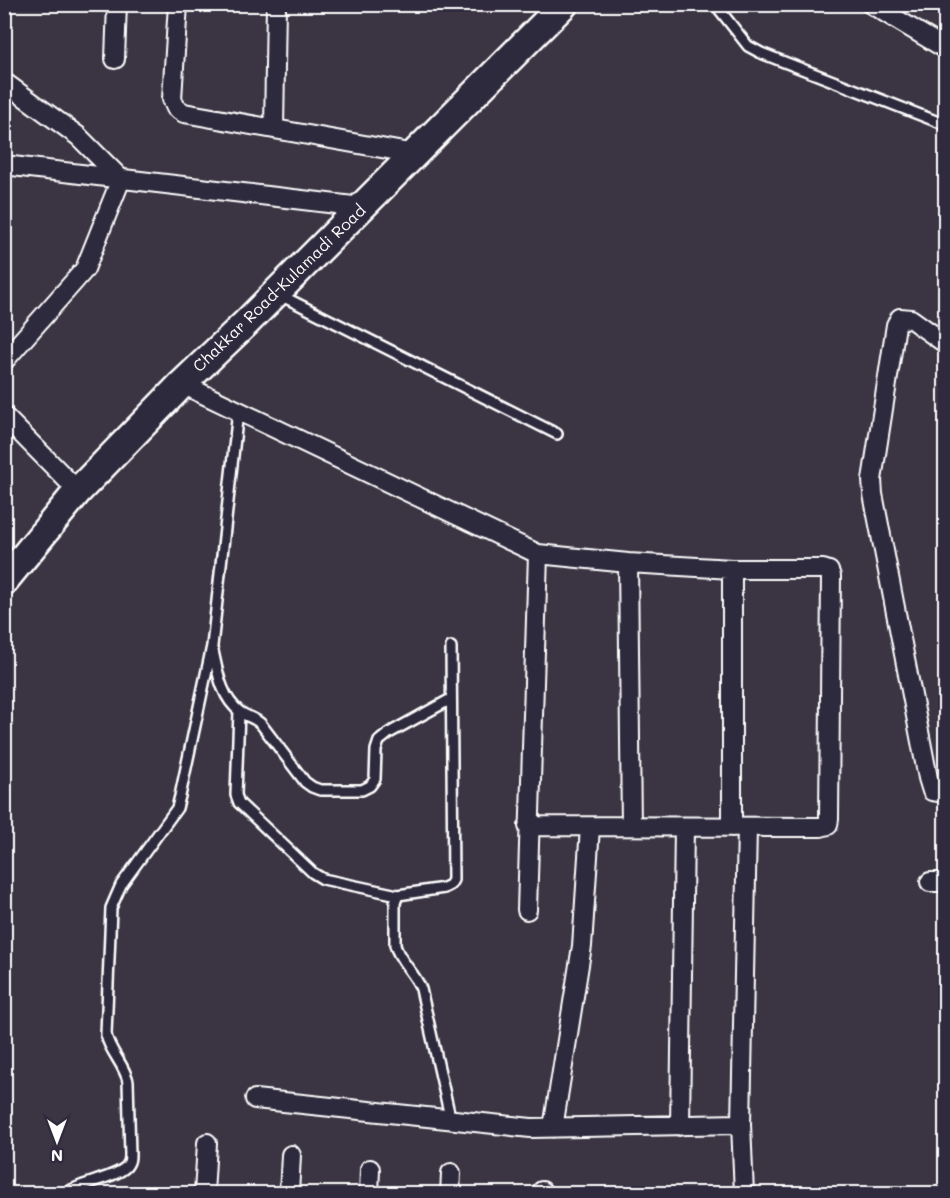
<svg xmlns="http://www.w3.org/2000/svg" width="950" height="1198" font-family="Mali,sans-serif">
  <rect width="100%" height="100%" fill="#3b3443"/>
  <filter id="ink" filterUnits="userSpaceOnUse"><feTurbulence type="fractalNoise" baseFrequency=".0167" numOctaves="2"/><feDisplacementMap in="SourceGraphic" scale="12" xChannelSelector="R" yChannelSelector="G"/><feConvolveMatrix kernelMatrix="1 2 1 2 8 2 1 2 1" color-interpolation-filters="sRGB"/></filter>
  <g filter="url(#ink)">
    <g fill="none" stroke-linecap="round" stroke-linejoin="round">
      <defs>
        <path id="lane" d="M715 4 748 46 761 53 946 125
          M278 294 557 434
          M451 647 453 880 450 885 444 888 398 895 395 903V945C399 961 415 973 421 989L451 1121
          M213 651C218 673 221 697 240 712 247 717 255 718 261 724L305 782 312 787 320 790H362L370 786 375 779 376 750 379 741 389 733 451 699
          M239 711 236 795 239 803 313 873 323 879 398 895
          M64 1194C78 1183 122 1177 128 1164 130 1161 130 1158 130 1155L128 1081C124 1064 110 1052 106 1035L111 908 121 885 177 808 180 796 212 646 238 411"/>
        <path id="street" d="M178 4 172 99 176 108 184 113 415 154
          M871 4 946 49
          M115 59 117 4
          M4 82 78 136 121 179 85 269 4 361
          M274 129 276 4
          M4 165 362 207
          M946 344 911 319 900 318 896 325 872 480 873 494 928 778 932 791 946 793
          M182 384 538 554 628 563 732 569H823L829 571 831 576 829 819 828 825 821 827 528 826
          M4 416 78 491
          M628 563 631 826
          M732 569V827
          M930 882H946
          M527 910 538 554
          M255 1099 531 1128 741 1124
          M680 1126 684 827
          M553 1128 582 946 590 827
          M204 1194 207 1143
          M289 1194 291 1155
          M369 1194 370 1169
          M450 1194 451 1173
          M542 1194V1191
          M744 1194 741 1124 747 827"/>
        <path id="secondary" d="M4 581 78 491 182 384 246 323 564 4"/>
      </defs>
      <use href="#lane" stroke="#fff" stroke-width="14"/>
      <use href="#street" stroke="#fff" stroke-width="22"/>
      <use href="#secondary" stroke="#fff" stroke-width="32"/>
      <use href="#lane" stroke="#2f2a3d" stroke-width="9"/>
      <use href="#street" stroke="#2f2a3d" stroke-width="18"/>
      <use href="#secondary" stroke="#2f2a3d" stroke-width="27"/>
    </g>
  </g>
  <g text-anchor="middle" stroke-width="6" stroke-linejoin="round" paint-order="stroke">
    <g font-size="16" fill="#fff" stroke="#2f2a3d">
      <text transform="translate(279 288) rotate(-44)" y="6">Chakkar Road-Kulamadi Road</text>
    </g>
  </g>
  <rect width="950" height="1198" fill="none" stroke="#2f2a3d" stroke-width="24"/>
  <rect x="12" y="12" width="926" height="1174" fill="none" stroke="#fff" stroke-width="2" filter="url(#ink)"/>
  <g transform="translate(57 1141) rotate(180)" stroke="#2f2a3d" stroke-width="4.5" paint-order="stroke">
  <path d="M0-4.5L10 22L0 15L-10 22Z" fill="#ffffff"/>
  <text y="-9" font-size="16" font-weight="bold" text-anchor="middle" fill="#ffffff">N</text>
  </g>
</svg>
